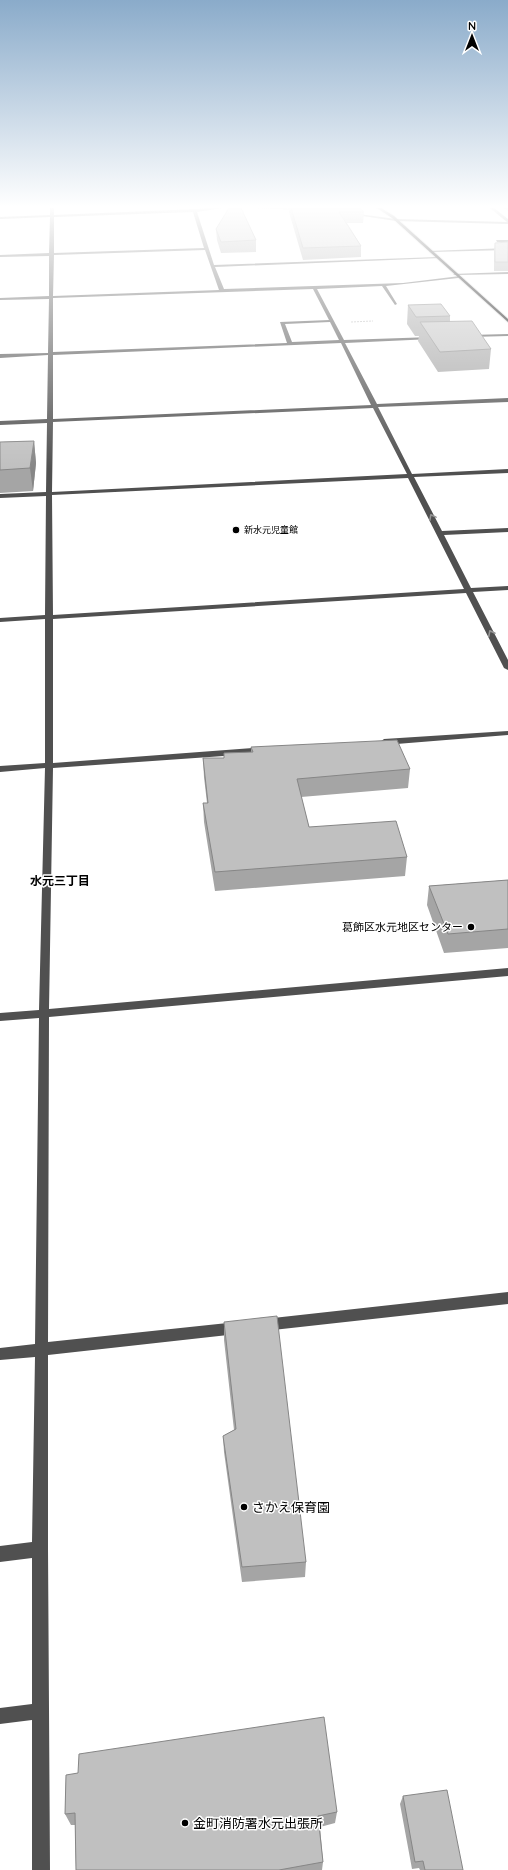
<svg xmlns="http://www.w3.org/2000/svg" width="508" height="1870" font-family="Quicksand,'Noto Sans JP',sans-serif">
  <rect width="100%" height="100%" fill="#fff"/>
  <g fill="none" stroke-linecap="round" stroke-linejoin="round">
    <defs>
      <path id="major" d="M377 208H381L394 216 508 319V322L392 218Z"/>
    </defs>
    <use href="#major" stroke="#dbdbdb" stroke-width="2"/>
    <path stroke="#727272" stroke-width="1" stroke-dasharray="0.5 1" stroke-linecap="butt" d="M351 322 373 321"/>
    <path fill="#505050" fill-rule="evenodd" d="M50 208H54V215L221 208 197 212 214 265 438 257 440 258 215 267 224 289 403 283 460 276 458 278 386 286 397 304 395 305 382 286 317 289 344 340 432 337 434 338 432 339 345 343 377 404 508 398V402L378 407 412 474 508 469V473L414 477 442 531 508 528V532L444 535 471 588 508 586V590L473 592 508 660V670L504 668 466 593 53 619V763L265 747 269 750 265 753 53 768 49 1009 508 968V976L49 1017 48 1342 237 1322 242 1324 244 1328 242 1332 237 1334 48 1355V1549L50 1870H32V1720L0 1724V1708L32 1704V1558L0 1562V1546L32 1542 35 1357 0 1360V1348L35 1344 39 1018 0 1021V1013L39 1010 45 768 0 772V766L45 763V619L0 622V618L45 615 46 496 0 498V494L46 492 47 423 0 425V421L47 419 48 355 0 358V354L48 353 49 299 0 300V298L49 296V256L0 257V255L49 253 50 217 0 219V217L50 215ZM193 212 204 248 54 253V217ZM205 250 219 290 53 296 54 255ZM313 289 329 320 280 322 287 343 53 352V298ZM330 322 339 340 292 342 285 324ZM341 343 371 405 53 419V355ZM373 408 407 474 52 492 53 422ZM408 478 464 589 53 615 52 495Z
      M252 208 305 209 303 210Z
      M490 208H494L508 219V224L396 221 349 214 351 213 396 219 507 222Z
      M496 240H508V242H497Z
      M508 248V250L431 252 429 251Z
      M508 272V274L455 275 453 274Z
      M508 334V336L470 337 468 336 470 335Z
      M508 731V735L384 745 380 742 384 739Z
      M508 1292V1304L264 1331 259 1329 257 1325 259 1321 264 1319Z"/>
    <use href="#major" fill="#000" fill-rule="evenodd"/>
  </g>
  <path fill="#a5a5a5" d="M289 208H359L364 212 363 223H347L361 246V257L303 260 289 212Z
    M504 208H508V211Z
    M216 229 256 240V252L221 253 217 240Z
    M508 242V271H494V252L495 243Z
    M408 305 450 316V322L491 349 489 369 438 372 418 341 419 336H415L407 324Z
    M34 441 36 463 33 491 0 493V442Z
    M251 747 410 769 408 788 301 797 309 827 407 857 405 876 215 891 204 822 203 803H207L204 777 203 758H224L251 752Z
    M508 880V948L444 953 427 905 429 886Z
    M224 1322 306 1562 305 1577 242 1582 224 1452 223 1436 234 1430 224 1340Z
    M66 1775 337 1812 335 1823 320 1827 323 1862 322 1870H76L75 1825H71L65 1814Z
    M403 1796 463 1870H420L419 1868 412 1869 400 1804Z"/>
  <path fill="#868686" d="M34 441 36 463 33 491 30 468Z"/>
  <path fill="#c0c0c0" stroke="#868686" d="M229 208H241L256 240 221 242 216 229Z
    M291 208H359L364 212H339L361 246 303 248Z
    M508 242V262H495V243Z
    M441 304 450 316 416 317 408 305Z
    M472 321 491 349 440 352 420 322Z
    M34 441 30 468 0 470V442Z
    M397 740 410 769 297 779 309 827 396 821 407 857 215 872 203 803H208L203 758H224V753L253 752 251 747Z
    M508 880V929L448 934 429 886Z
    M277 1316 306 1562 242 1567 223 1436 236 1429 224 1322Z
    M324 1717 337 1812 318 1816 323 1862 279 1870H76L75 1813 65 1814 66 1775 78 1773 79 1754Z
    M447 1790 463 1870H425L423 1861 415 1862 403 1796Z"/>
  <defs><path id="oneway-chevron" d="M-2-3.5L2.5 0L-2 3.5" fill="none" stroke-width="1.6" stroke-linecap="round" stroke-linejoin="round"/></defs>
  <g stroke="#969696">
    <use href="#oneway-chevron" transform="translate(432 517) rotate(-118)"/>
    <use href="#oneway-chevron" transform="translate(491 633) rotate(-117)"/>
  </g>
  <linearGradient id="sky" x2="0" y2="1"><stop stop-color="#8aabca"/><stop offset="0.44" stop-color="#fff"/><stop offset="1" stop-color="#fff" stop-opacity="0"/></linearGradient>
  <rect width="508" height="469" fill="url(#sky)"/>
  <g fill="#000" stroke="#fff" stroke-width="1.5">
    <circle cx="236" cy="530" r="4"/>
    <circle cx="471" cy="927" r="4"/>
    <circle cx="244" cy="1507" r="4"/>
    <circle cx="185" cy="1823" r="4"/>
  </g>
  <g text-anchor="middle" stroke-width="3" stroke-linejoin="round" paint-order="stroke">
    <g font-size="9" fill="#000" stroke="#fff" text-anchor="start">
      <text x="244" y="533">新水元児童館</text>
    </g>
    <g font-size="11" fill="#000" stroke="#fff" text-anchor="end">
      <text x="463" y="931">葛飾区水元地区センター</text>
    </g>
    <g font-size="12" font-weight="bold" fill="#000" stroke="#fff">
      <text x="60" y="885">水元三丁目</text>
    </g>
    <g font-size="13" fill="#000" stroke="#fff" text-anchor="start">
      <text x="252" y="1512">さかえ保育園</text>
      <text x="193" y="1828">金町消防署水元出張所</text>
    </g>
  </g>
  <g transform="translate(472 36)" stroke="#ffffff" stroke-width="3" paint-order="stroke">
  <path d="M0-3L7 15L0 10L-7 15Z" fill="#000000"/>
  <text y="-6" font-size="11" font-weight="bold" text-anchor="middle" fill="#000000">N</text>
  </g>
</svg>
